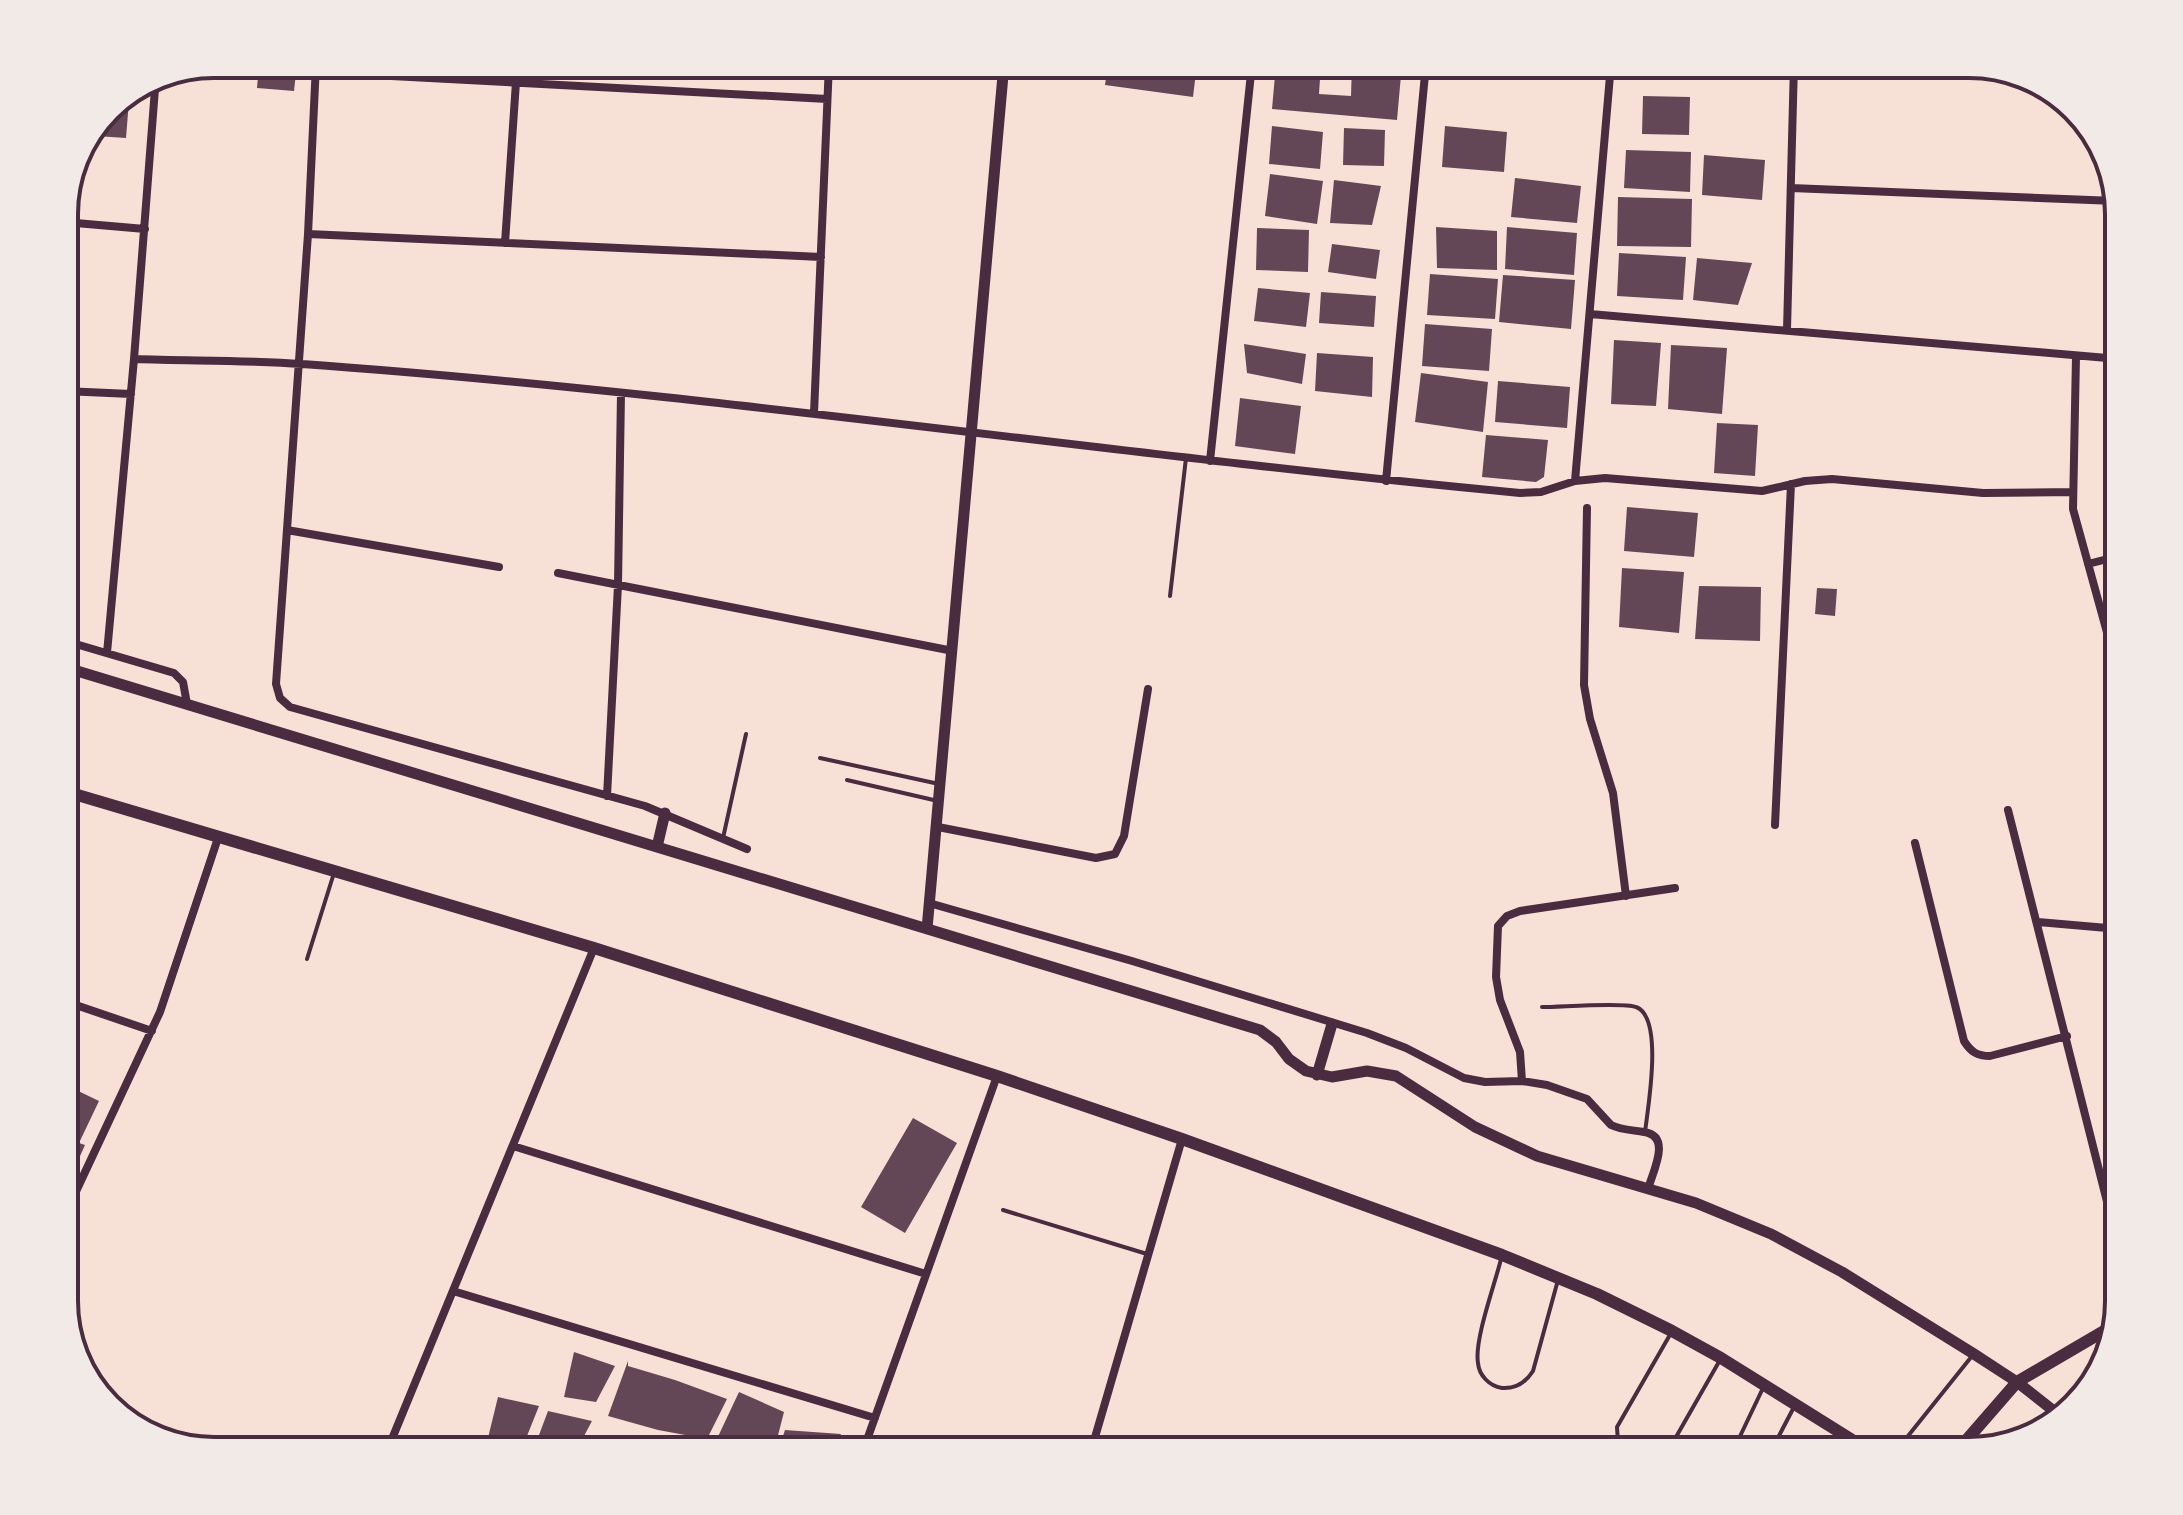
<svg xmlns="http://www.w3.org/2000/svg" width="2183" height="1515" font-family="Ubuntu,sans-serif">
  <rect width="100%" height="100%" fill="#f7e1d7"/>
  <path fill="#644757" d="M259 64H297L294 91 257 88Z
    M1108 64H1197L1193 97 1105 85Z
    M1276 64H1321L1319 94 1351 96 1352 64H1402L1397 120 1272 109Z
    M1643 96 1690 97 1689 135 1642 134Z
    M120 100 129 101 126 138 96 136 108 108Z
    M1272 126 1323 132 1320 169 1269 164Z
    M1445 126 1507 132 1504 172 1442 167Z
    M1344 128 1385 130 1384 166 1343 165Z
    M1626 150 1691 152 1690 192 1624 188Z
    M1704 155 1765 160 1762 200 1702 195Z
    M1270 174 1323 181 1317 224 1265 216Z
    M1515 178 1581 186 1577 223 1511 217Z
    M1334 180 1381 186 1372 225 1330 223Z
    M1618 197 1692 199 1691 247 1617 246Z
    M1436 227 1497 231V270L1437 268Z
    M1507 227 1577 233 1574 275 1505 269Z
    M1257 228 1309 230 1308 272 1256 270Z
    M1332 244 1380 250 1376 279 1328 272Z
    M1619 253 1686 257 1683 300 1617 296Z
    M1697 258 1752 263 1738 305 1693 300Z
    M1430 274 1498 279 1495 319 1427 315Z
    M1503 275 1575 280 1571 329 1499 322Z
    M1258 288 1310 293 1306 327 1254 321Z
    M1321 292 1376 296 1374 327 1319 323Z
    M1425 324 1492 329 1489 371 1422 366Z
    M1614 340 1661 343 1656 406 1611 404Z
    M1244 344 1306 354 1302 384 1247 373Z
    M1671 345 1727 348 1722 414 1668 409Z
    M1317 353 1373 357 1372 397 1315 391Z
    M1421 373 1488 382 1483 432 1415 422Z
    M1498 381 1570 387 1567 428 1495 422Z
    M2119 395V427L2105 419Z
    M1240 398 1301 406 1295 454 1235 446Z
    M1717 423 1758 425 1755 476 1714 473Z
    M1486 435 1548 440 1544 477 1536 482 1482 477Z
    M1627 507 1698 513 1694 557 1624 551Z
    M1622 568 1684 572 1679 633 1619 627Z
    M1699 586 1761 587 1760 641 1695 639Z
    M1817 588 1837 589 1835 616 1815 614Z
    M70 1087 99 1101 79 1143 85 1145 68 1183 64 1181V1100Z
    M913 1118 957 1143 905 1233 861 1207Z
    M574 1352 615 1366 596 1402 564 1397Z
    M628 1361V1366L675 1380 727 1399 707 1439 658 1430 608 1416Z
    M739 1392 784 1412 774 1451H731L715 1443Z
    M498 1397 539 1406 521 1451 486 1446Z
    M548 1411 592 1421 576 1451H533Z
    M785 1430 841 1434 834 1451H778Z"/>
  <g fill="none" stroke-linecap="round" stroke-linejoin="round">
    <path stroke="#4a2c40" stroke-width="4" d="M1170 596 1186 458
      M820 758 939 784
      M847 780 938 801
      M723 838 746 734
      M307 959 334 873
      M1542 1007C1561 1007 1623 1002 1636 1007 1664 1017 1648 1107 1645 1132
      M1003 1210 1147 1254
      M1501 1259C1495 1284 1474 1340 1478 1363 1479 1375 1489 1386 1502 1388 1516 1389 1526 1382 1533 1371L1558 1280
      M2036 1435 2055 1412
      M1622 1451 1618 1443 1617 1427 1671 1333
      M1668 1451 1720 1360
      M1733 1451 1763 1388
      M1771 1451 1794 1407
      M1896 1451 1972 1356"/>
    <path stroke="#4a2c40" stroke-width="8" d="M316 64 308 234 276 684 280 698 290 707 645 806 747 849
      M315 72 827 99
      M1791 188 2116 201
      M64 222 145 229
      M308 234 821 257
      M505 243 516 82
      M1590 314 2119 359
      M1787 330 1794 64
      M2076 356 2073 509 2119 676
      M134 359C190 361 247 360 302 364 709 393 1113 455 1520 493L1541 492 1575 481 1605 478 1762 491 1805 481 1832 479 1983 493 2072 492
      M64 391 131 394
      M814 413 829 64
      M1210 461 1252 64
      M1386 481 1426 64
      M1575 481 1611 64
      M1587 508 1584 685 1590 719 1613 793 1626 896
      M287 530 499 567
      M2088 564 2119 556
      M558 573 953 651
      M64 646 79 645 174 673 183 682 187 704
      M107 653 134 359 156 76
      M607 796 618 585 621 393
      M2008 810 2119 1249
      M1775 825 1791 484
      M938 827 1096 858 1115 854 1124 836 1148 689
      M1915 843 1964 1041C1971 1052 1977 1056 1990 1056L2067 1036
      M929 903 1132 961 1367 1033 1406 1048 1464 1078 1485 1082 1522 1081 1547 1085 1587 1099 1611 1125C1621 1130 1633 1130 1644 1132 1672 1136 1653 1171 1648 1189
      M2038 922 2119 929
      M64 1001 152 1031
      M1522 1081 1520 1052 1500 1000 1496 977 1498 926 1507 916 1520 911 1675 888
      M513 1146 926 1274
      M64 1217 160 1012 218 838
      M453 1291 875 1418
      M389 1446 404 1451
      M387 1451 594 948
      M863 1451 997 1076
      M1091 1451 1182 1139"/>
    <path stroke="#4a2c40" stroke-width="11" d="M64 667 1260 1030 1276 1042 1289 1059 1306 1071 1332 1077 1367 1071 1396 1076 1475 1127 1537 1156 1696 1203 1771 1234 1842 1272 1974 1354 2017 1382 2059 1415
      M657 847 665 813
      M927 929 1004 64
      M1317 1075 1332 1024"/>
    <path stroke="#4a2c40" stroke-width="12" d="M64 791 594 948 997 1076 1182 1139 1502 1255 1597 1294 1672 1331 1721 1358 1870 1451
      M1957 1451 2017 1382 2111 1327"/>
  </g>
  <path d="M0 0H2183V1515H0ZM214 78H1969A136 136 0 0 1 2105 214V1301A136 136 0 0 1 1969 1437H214A136 136 0 0 1 78 1301V214A136 136 0 0 1 214 78Z" fill="#f1eae7" fill-rule="evenodd"/>
  <path fill="none" stroke="#4a2c40" stroke-width="4" d="M214 78H1969A136 136 0 0 1 2105 214V1301A136 136 0 0 1 1969 1437H214A136 136 0 0 1 78 1301V214A136 136 0 0 1 214 78Z"/>
</svg>
